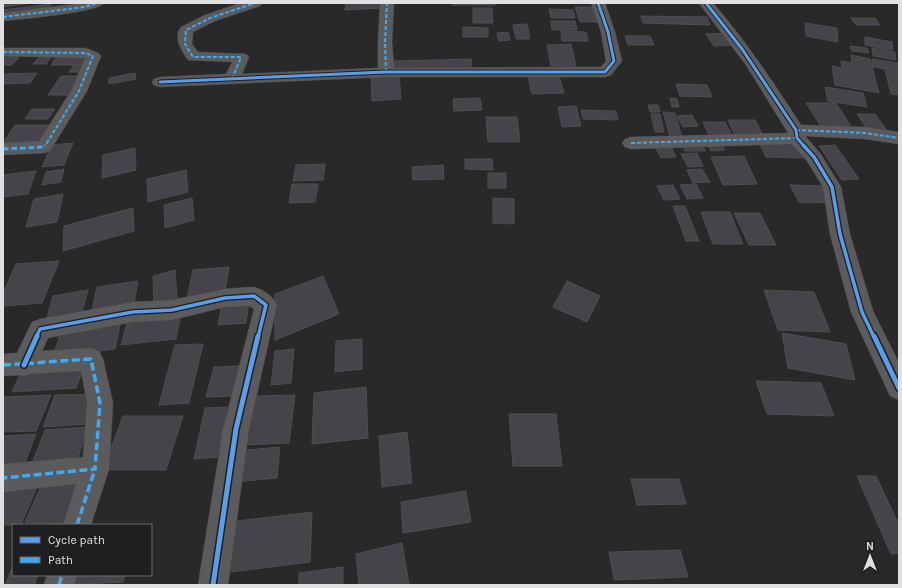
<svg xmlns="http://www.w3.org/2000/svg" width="902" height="588" font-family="Karla,sans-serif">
  <rect width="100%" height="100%" fill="#292929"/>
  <path fill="#46444a" stroke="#4e4e4f" d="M3 3H31L3 7Z
    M346 3H381V8L345 10Z
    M452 3H496V5H452Z
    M51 4 50 8 3 14V10Z
    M575 7H596L601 22H580Z
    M473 8H492L493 23H473Z
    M549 9 573 10 575 18H551Z
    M641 16 707 17 710 25 643 23Z
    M851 18H875L880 25H856Z
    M551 21H575L577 30H552Z
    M805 23 837 28 838 42 806 36Z
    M527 24 530 39H516L513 25Z
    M463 27 488 28V37H463Z
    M561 31 586 32 588 41H562Z
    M508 32 510 40 499 41 497 33Z
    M728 33 736 45 714 46 706 34Z
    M625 36H650L654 45H628Z
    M865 37 892 42 893 50 865 45Z
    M571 44 576 66H551L547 45Z
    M850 46 867 48 869 53 852 51Z
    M872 48 895 52 896 60 873 56Z
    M851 55 870 59 879 93 835 85 832 66 842 68 841 61 852 63Z
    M3 56H20L12 65H3Z
    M39 57H51L46 64H33Z
    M56 57H91L81 72H69L74 65H51Z
    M471 59 472 69 393 71V61Z
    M872 59 898 63 899 95 891 94 885 69 873 67Z
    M37 73 30 83 3 84V77L5 74Z
    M135 73 136 79 109 84V78Z
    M399 75 401 99 372 101 371 76Z
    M61 76H82L70 95H48Z
    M559 76 564 93 532 94 528 77Z
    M676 84 707 85 712 97 680 96Z
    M825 87 863 93 867 107 828 101Z
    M480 98 482 110 454 111 453 99Z
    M670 98 677 99 679 107H672Z
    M806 103H836L852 128H822Z
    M648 105H658L660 112H650Z
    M576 106 581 126 562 127 558 107Z
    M32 109H55L48 119H25Z
    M581 110 616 111 618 120 583 119Z
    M663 112 675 113 682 137H670Z
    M651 114H660L664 132H655Z
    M857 114H875L888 132H869Z
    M692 115 698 126 683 127 677 116Z
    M486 117H517L520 142H488Z
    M728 120H755L763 135H735Z
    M703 122H725L733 138H710Z
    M15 125H53L42 143H3Z
    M759 142H796L804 158 766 157Z
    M73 143 64 165 42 167 52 145Z
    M682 143H702L705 151H685Z
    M707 143H721L725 150 711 151Z
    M670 145 676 157 661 158 655 146Z
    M835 145 859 179 842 180 819 146Z
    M135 148 136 170 102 178 103 155Z
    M697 153 703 166 688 167 681 154Z
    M744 156 757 184 723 185 711 157Z
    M465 159H492L493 170 465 169Z
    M325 164 323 180 293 181 296 165Z
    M443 165 444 179 413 180 412 167Z
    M64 169 61 182 42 185 46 172Z
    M702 169 710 182 693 183 687 170Z
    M186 170 188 192 148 202 147 179Z
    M36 171 28 194 3 197V175Z
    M488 173H506V188H488Z
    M292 184H318L315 202 289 203Z
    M696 184 703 198 687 199 680 185Z
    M673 185 680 199 664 200 657 186Z
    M790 185 824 186 833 203 799 202Z
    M63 194 57 222 26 227 34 199Z
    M192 198 194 220 165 228 164 205Z
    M493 198 514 199V224L493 223Z
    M673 206H685L699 241H686Z
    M133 208 134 231 63 251 64 226Z
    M701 212H730L743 244H713Z
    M734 213H760L776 245H749Z
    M59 261 42 303 3 306V293L16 264Z
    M229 267 224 296 187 299 193 270Z
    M175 270 177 298 154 304 153 276Z
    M323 276 339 314 275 340V294Z
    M138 281 133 308 91 315 97 287Z
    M567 281 600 296 587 322 553 307Z
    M88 290 81 315 46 321 53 296Z
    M764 290 814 292 830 332 778 330Z
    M249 302 246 323 218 325 222 304Z
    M181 313 176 339 121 345 128 319Z
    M121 320 115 349 53 357 62 328Z
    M782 333 846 344 855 380 788 368Z
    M362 339V369L335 372 336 341Z
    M203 344 189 403 159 405 175 345Z
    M294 349 291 383 271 385 275 351Z
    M240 366 233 396 206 397 214 367Z
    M84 367 76 388 12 392 22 370Z
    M756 381 821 383 834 416 767 414Z
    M366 387 368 438 312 444 314 393Z
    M97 394 87 424 43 427 55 395Z
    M51 395 36 431 3 432V397Z
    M295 395 289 443 244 445 253 396Z
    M227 407 217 457 194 459 205 408Z
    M509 414H556L562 466H513Z
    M123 416H183L166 470H103Z
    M88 427 77 460 32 463 45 430Z
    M407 432 412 483 382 487 379 436Z
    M36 434 23 468 3 469V436Z
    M280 447 277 478 234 482 238 451Z
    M857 476H876L899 525V553L891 554Z
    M631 479H679L686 504 637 505Z
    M87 482 71 524 25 522 42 484Z
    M3 487H37L21 525H3Z
    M466 491 471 522 403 533 401 502Z
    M312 512 310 562 231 572 237 521Z
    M402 543 409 585H359L356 554Z
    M680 550 688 577 614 580 609 552Z
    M13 566V575H38L34 585H5Z
    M343 567V585H299V573Z
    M69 575H125L123 582 66 585Z"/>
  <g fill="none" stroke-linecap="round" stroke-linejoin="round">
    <defs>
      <path id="minor" d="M83 3H104C97 13 19 19 3 21V13Z
        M241 3H262L260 6 215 21 193 32 192 44 198 52 246 54 249 57 242 74 378 68V42L380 3H394L392 42 394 68 601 67 606 61 601 32 591 3H605L615 32 622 61 611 75 605 77H386L160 87 154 85 152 82 154 79 160 77 226 74 232 62 188 60C181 50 173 38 181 27L205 15Z
        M699 3H713C746 41 774 83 801 125L865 127 899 132V144L865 139 805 136 820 153 841 187 850 234 873 311 899 363V400L890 396 851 312 830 234 823 187 807 161 792 144 631 149 625 147 622 143 625 139 631 137 788 133 746 65Z
        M3 48H86L98 53 101 56 87 91 50 151 44 153 3 155V143L39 141 71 91 85 58 3 56Z
        M254 287C264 290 272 295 277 305L249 429 228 585H198L223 429 254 309 250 306 225 307 172 320 133 322 48 338 42 351 91 348 99 351 103 359 113 403 109 469 91 525H63L76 484 3 492V464L83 457 87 403 81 371 29 374 24 376 21 375 3 376V354L17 353 32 322 40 319 133 302 172 300 225 289Z
        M47 575H77L74 585H44Z"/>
    </defs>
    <use href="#minor" stroke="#474748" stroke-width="1"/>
    <use href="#minor" fill="#5b5b5b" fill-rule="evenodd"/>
    <path stroke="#3fa9f5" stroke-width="2" stroke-dasharray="4 2" stroke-linecap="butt" d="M3 17 85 7 97 3
      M3 52 86 53 93 56 79 91 45 146
      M386 72 385 42 387 3
      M232 79 241 57H193L185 44 186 30 210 18 255 3
      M796 130 865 133 899 138
      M631 143 797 138"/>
    <path stroke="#3fa9f5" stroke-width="3" stroke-dasharray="5.5 3" stroke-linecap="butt" d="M3 149 44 147 45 145"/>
    <path stroke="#3fa9f5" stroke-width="3.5" stroke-dasharray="8 3.5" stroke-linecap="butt" d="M3 365 91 359 100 403 95 469 3 478
      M77 525 95 469
      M59 585 62 575"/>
    <defs>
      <path id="cycleway-far2" d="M706 3 742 49 796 130 797 138 804 146
        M160 82 386 72H605L614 61 608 32 598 3"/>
      <path id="cycleway-far1" d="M803 145 814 157 832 187 840 234 862 312 874 337
        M36 337 40 329 133 312 172 310 225 298 254 296 266 305 258 337"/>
      <path id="cycleway" d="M874 336 899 388
        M24 365 37 336
        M213 585 236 429 258 336"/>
    </defs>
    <use href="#cycleway-far2" stroke="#1f1e20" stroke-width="5"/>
    <use href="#cycleway-far1" stroke="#1f1e20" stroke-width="6"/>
    <use href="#cycleway" stroke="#1f1e20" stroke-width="8"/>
    <use href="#cycleway-far2" stroke="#5a9eea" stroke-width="3"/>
    <use href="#cycleway-far1" stroke="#5a9eea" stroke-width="3.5"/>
    <use href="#cycleway" stroke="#5a9eea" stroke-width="5"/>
  </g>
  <rect width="902" height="588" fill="none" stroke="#e0e0e2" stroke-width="8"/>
  <rect x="12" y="524" width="140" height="52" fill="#1f1e20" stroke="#6c6c6e"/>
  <rect x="20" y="537" width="20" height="6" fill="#5a9eea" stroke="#6c6c6e"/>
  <text x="48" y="544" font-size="12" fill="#e0e0e2">Cycle path</text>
  <rect x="20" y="557" width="20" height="6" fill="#3fa9f5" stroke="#6c6c6e"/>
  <text x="48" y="564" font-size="12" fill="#e0e0e2">Path</text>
  <g transform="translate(870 556)" stroke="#1f1e20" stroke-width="3" paint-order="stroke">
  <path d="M0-3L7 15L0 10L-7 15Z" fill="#e0e0e2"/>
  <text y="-6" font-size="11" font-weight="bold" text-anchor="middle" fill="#e0e0e2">N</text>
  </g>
</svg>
